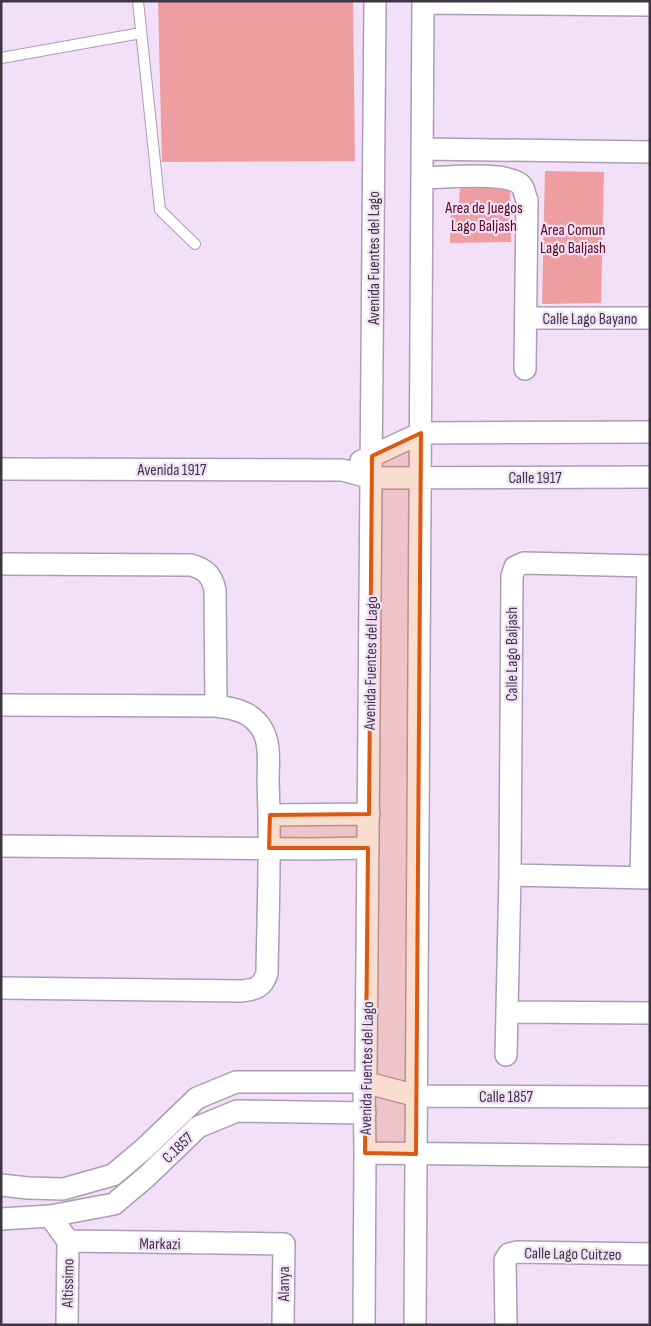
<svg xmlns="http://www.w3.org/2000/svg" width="651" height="1326" font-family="'Sofia Sans Condensed',sans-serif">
  <rect width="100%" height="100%" fill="#f2e0f9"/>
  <path fill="#ee9ea0" d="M158 1H353L355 161 162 162Z
    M545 171 604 172 601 303 542 304Z
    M460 184H510L511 242 450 243 451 206 459 207Z"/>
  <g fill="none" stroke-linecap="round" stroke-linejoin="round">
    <defs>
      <path id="lane" d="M138 1 160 210 195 244
        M1 58 141 33"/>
      <path id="street" d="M423 3 650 5
        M423 149 650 152
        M422 178C443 178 509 170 522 186 524 189 525 196 527 200L525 369
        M526 318H650
        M361 461 421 433 650 432
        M1 469 342 470 372 478 650 477
        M1 564 191 565C205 569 212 575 215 590L216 706
        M1 705 216 706C234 708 252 712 262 729 271 744 268 765 268 782 271 845 268 909 267 973 263 987 255 990 241 991L1 988
        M270 815 369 814
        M1 846 310 849 368 848
        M510 875 650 878
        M641 877 648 566
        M507 1012 650 1013
        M506 1055 510 875 512 576 515 567 524 563 650 566
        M365 1153 650 1156
        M1 1185 28 1188 63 1189 113 1175 145 1148 197 1098 236 1082H364L417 1096 650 1097
        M50 1216 68 1241 284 1244 283 1325
        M1 1219 50 1216 114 1204 146 1177 198 1127 237 1111 365 1113
        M67 1325 68 1241
        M364 1325 365 1153 364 1082 366 1075 375 1
        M415 1325 423 1
        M506 1325 505 1260 509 1254 517 1252 650 1254"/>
    </defs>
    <use href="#lane" stroke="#ae9db5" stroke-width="12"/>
    <use href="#street" stroke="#ae9db5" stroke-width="24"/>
    <use href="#lane" stroke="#fff" stroke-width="10"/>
    <use href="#street" stroke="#fff" stroke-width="21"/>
  </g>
  <path fill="#e0570f" fill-opacity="0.2" stroke="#e0570f" stroke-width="4" stroke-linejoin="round" d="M421 433 416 1154 365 1153 368 848H269L270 815 369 814 372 456Z"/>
  <g text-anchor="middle" stroke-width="4.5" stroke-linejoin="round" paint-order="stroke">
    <g font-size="16" fill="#5a0818" stroke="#f2e0f9">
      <text x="484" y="213">Area de Juegos<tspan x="484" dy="18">Lago Baljash</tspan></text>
      <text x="573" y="235">Area Comun<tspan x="573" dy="18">Lago Baljash</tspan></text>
    </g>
    <g font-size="16" fill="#3e3741" stroke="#f2e0f9">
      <text transform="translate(373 258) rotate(-90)" y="6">Avenida Fuentes del Lago</text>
      <text x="590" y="324">Calle Lago Bayano</text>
      <text x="172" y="475">Avenida 1917</text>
      <text x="535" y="483">Calle 1917</text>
      <text transform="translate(511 654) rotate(-90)" y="6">Calle Lago Baljash</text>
      <text transform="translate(370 663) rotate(-89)" y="6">Avenida Fuentes del Lago</text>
      <text transform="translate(366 1068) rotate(-89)" y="6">Avenida Fuentes del Lago</text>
      <text x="506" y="1102">Calle 1857</text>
      <text transform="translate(177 1147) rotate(-44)" y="6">C.1857</text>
      <text transform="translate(160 1243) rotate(1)" y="6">Markazi</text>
      <text transform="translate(573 1253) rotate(1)" y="6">Calle Lago Cuitzeo</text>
      <text transform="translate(67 1283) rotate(-89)" y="6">Altissimo</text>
      <text transform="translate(283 1284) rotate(-90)" y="6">Alanya</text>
    </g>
  </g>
  <rect width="651" height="1326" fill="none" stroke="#3e3741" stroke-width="5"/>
</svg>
